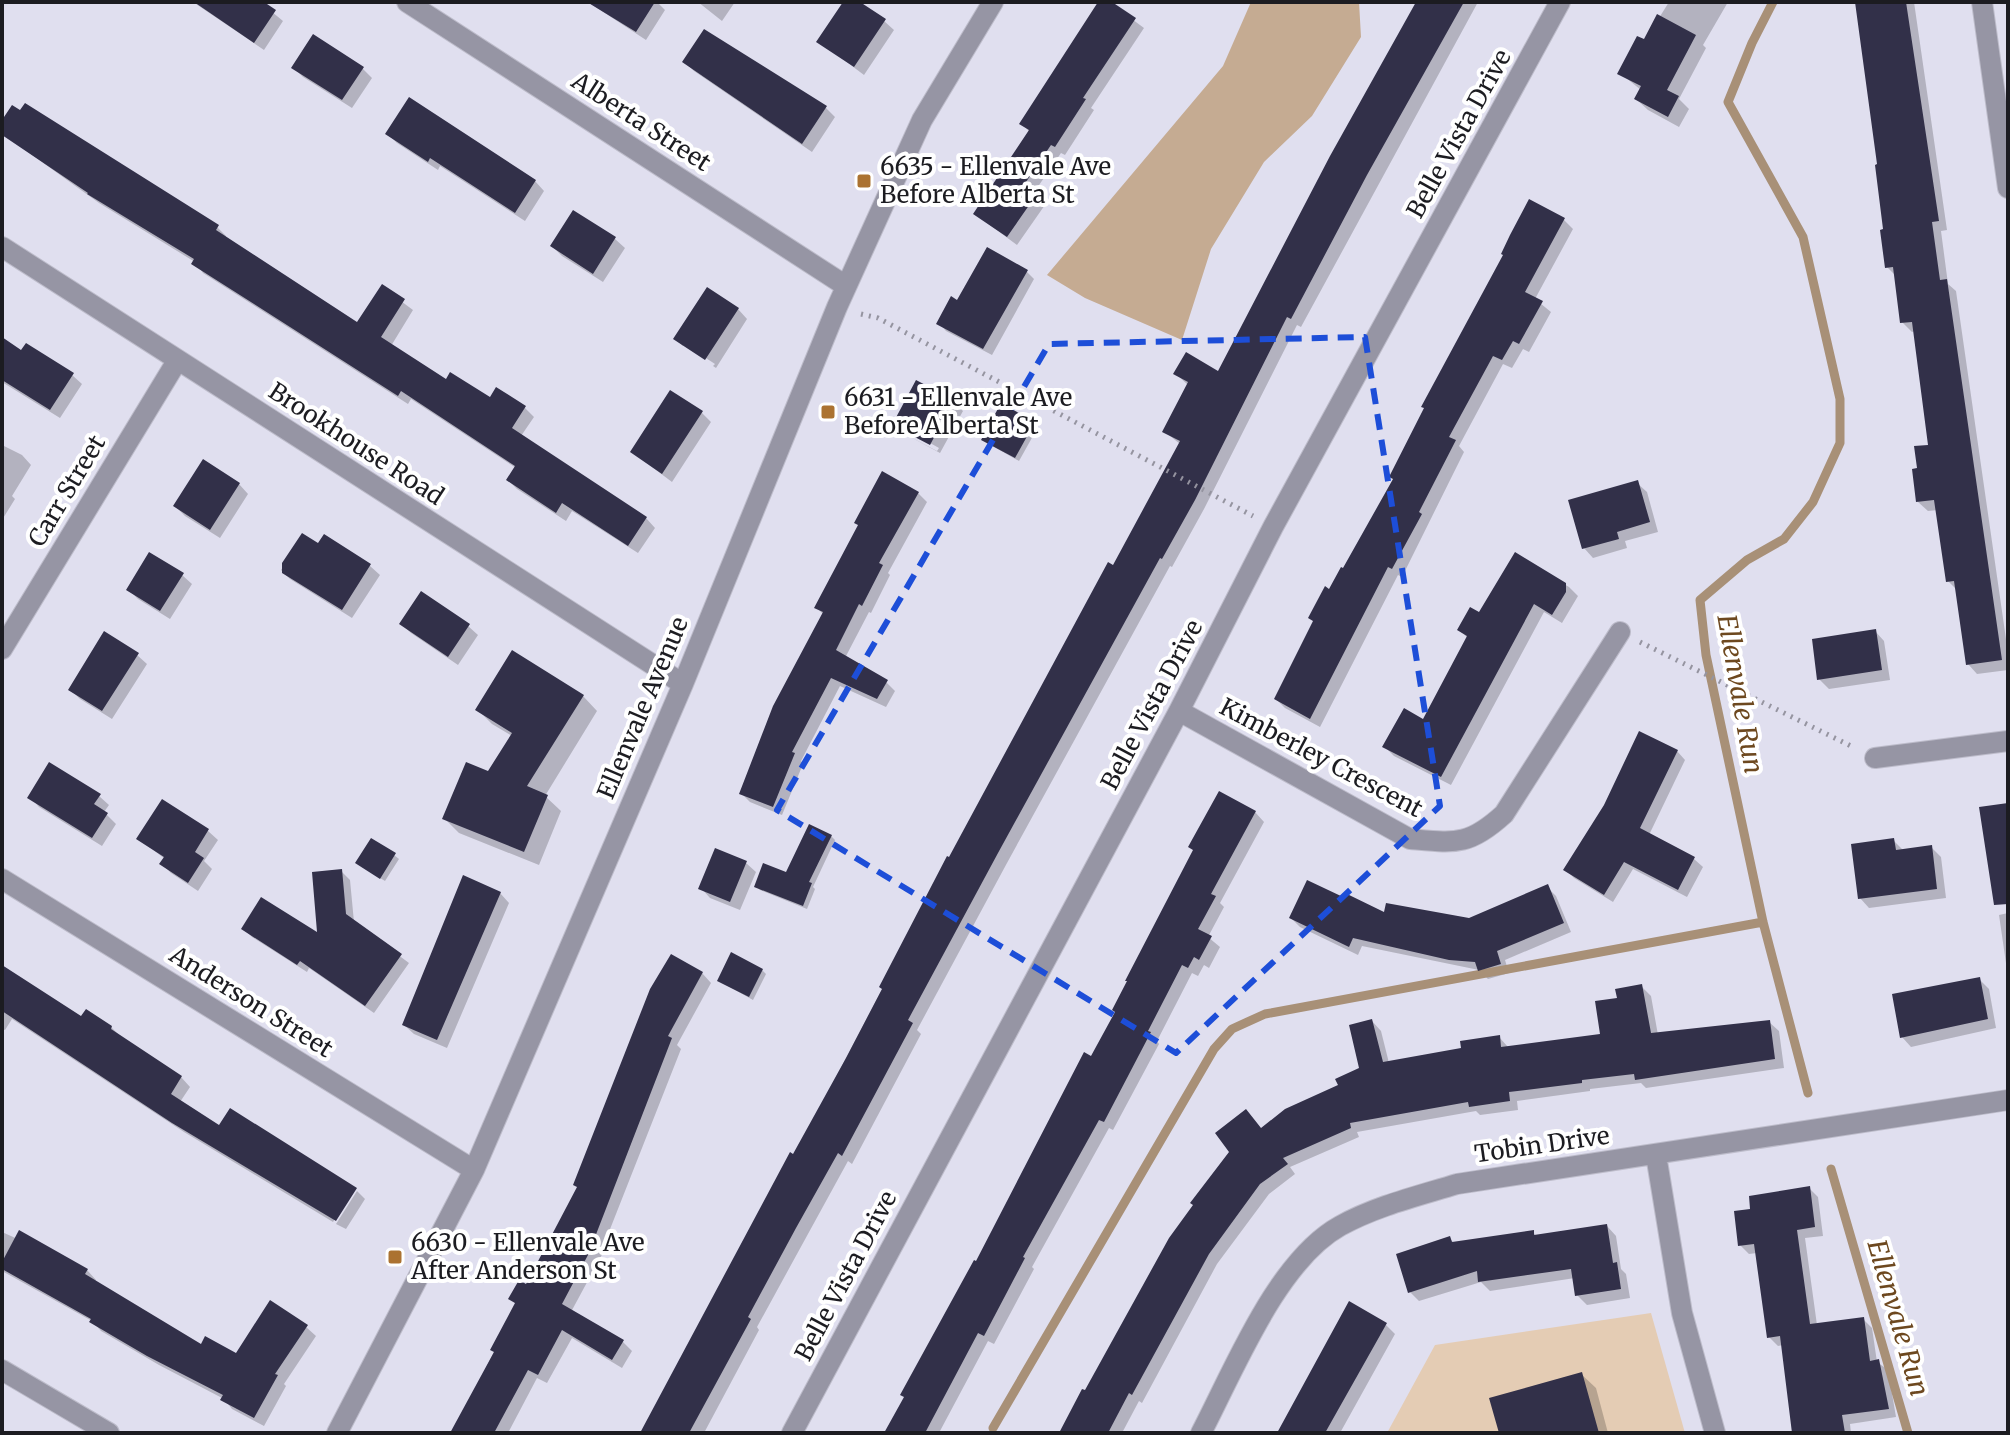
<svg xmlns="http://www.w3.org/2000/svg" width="2010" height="1435" font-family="Merriweather,serif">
  <rect width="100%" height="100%" fill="#e0dfef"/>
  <path fill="#e4ccb4" d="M1651 1313 1685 1433H1387L1435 1345Z"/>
  <path fill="#c5ab92" d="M1251 2H1359L1361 37 1312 116 1264 162 1211 249 1182 340 1085 298 1047 275 1223 66Z"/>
  <path fill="#0003" d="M193 2H260L283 21 264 50Z
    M588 2H657L665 10 646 40Z
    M698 2H735L722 21Z
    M1100 2H1109L1144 28 1091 108 1094 110 1065 155 1061 153 1035 191 1047 202 1017 245 975 214 1030 132 1021 123Z
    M1417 2H1478L1301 327 1297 325 1204 509 1172 567 1170 566 1007 863 917 1030 921 1034 852 1164 848 1161 757 1327 759 1330 704 1433H642L794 1157 950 860 1114 568 1180 444 1164 431 1188 385 1176 374 1219 373Z
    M1669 2H1728L1703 45 1706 48 1679 99 1689 109 1679 127 1648 110 1636 99 1641 90 1620 73 1644 42Z
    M1857 2H1914L1947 230 1941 231 1948 284 1956 291 2008 653V670L1977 674 1968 664 1958 591 1948 581 1938 510 1928 511 1918 502 1930 446 1915 331 1912 332 1902 322 1896 276 1887 267 1880 166Z
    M884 21 894 30 864 75 832 51Z
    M685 62 826 108 835 117 812 152 694 71Z
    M294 68H362L372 78 352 108 303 77Z
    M3 134 217 227 226 236 225 239 358 325 382 287 413 310 391 346 446 382 491 400 525 408 534 417 521 436 646 518 655 528 638 553 572 511 566 521 517 489 508 480 516 468 411 399 408 404 203 273 195 262 99 203Z
    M388 134 535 181 544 191 525 221 440 166 438 170 397 143Z
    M1530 202 1564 220 1573 229 1535 299 1551 312 1529 352 1523 349 1512 368 1503 364 1459 446 1464 452 1402 577 1398 575 1320 727 1285 708 1276 699 1330 591 1395 480Z
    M574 212 615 239 625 248 603 282 562 256 552 246Z
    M1026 271 1034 279 992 355 946 331 939 323 958 302Z
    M738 309 747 319 716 368 713 366 715 364 683 343V346L675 339Z
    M2 340 22 353 72 375 82 384 60 418 2 382Z
    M917 382 953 402 963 411 940 453 903 433 937 451 939 448 903 428V432L895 424Z
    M702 413 711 422 672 482 632 452Z
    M1034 423 1038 427 1019 461 987 443Z
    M2 445 22 455 31 465 12 496 15 499 2 520Z
    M1637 483 1647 492 1658 532 1625 541 1627 548 1593 558 1584 548Z
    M239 484 248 494 220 538 185 516 175 506Z
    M918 493 927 502 888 573 890 575 871 613 869 612 845 658 886 682 895 691 886 707 840 686 801 761 803 764 782 815 750 802 741 793 824 615 816 607Z
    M303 535 319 546 325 537 370 566 380 575 352 618 290 579 281 570Z
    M1515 555 1569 587 1578 596 1562 623 1544 612 1451 785 1394 756 1385 747 1424 721 1468 638 1459 630 1480 614Z
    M182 575 192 584 170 619 138 599 128 589Z
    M401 624 468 626 478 635 458 665 411 633Z
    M1875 631 1884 641 1890 680 1829 689 1819 679Z
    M513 653 583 696 597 711 545 796 561 811 539 865 459 833 445 819 489 773 512 736 492 724 477 709Z
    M137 655 147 664 112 719 80 699 70 689Z
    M1677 751 1685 760 1649 835 1694 859 1703 867 1687 897 1633 869 1613 902 1574 878 1566 870Z
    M99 796 109 805 104 812 116 824 102 846 39 807 30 797Z
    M163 802 208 831 218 840 204 861 212 869 198 891 171 873 162 864 165 859 139 839Z
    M1255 812 1264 822 1220 903 1224 907 1208 937 1220 947 1209 968 1204 965 1198 976 1192 973 1157 1041 1159 1044 1113 1130 1109 1128 1032 1267 1034 1269 994 1344 988 1341 940 1431 942 1433H887L1091 1058Z
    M831 836 835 840 813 887 815 889 807 909 760 890 756 886 787 875Z
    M1893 840 1903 850 1931 847 1941 857 1946 898 1869 908 1860 898Z
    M716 851 746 863 756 872 740 910 710 898 701 888Z
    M394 855 399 859 385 881 362 867Z
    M341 871 350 880 354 922 409 963 374 1013 309 968 307 972 252 937 244 929 320 936Z
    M1547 887 1556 896 1571 932 1505 960 1509 973 1488 979 1479 970 1362 946 1358 955 1300 927 1291 918 1385 915 1469 920Z
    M500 893 509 903 447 1048 414 1034 404 1025Z
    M2008 913V977L1999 915Z
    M2 967 82 1018 111 1027 121 1037 181 1077 190 1087 180 1102 220 1128 354 1189 333 1222 184 1132 12 1019 5 1030 2 1029Z
    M762 970 766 974 753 1000 719 981Z
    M702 973 711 983 677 1045 681 1049 603 1247 605 1249 571 1312 623 1342 632 1351 622 1368 572 1338 547 1383 537 1378 508 1433H454L517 1305 510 1298 527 1287Z
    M1980 980 1989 989 1996 1028 1911 1047 1902 1037Z
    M1641 986 1651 996 1658 1035 1769 1022 1779 1031 1784 1068 1646 1088 1641 1083 1590 1089V1091L1517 1101 1518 1110 1480 1115 1476 1111 1357 1132 1359 1137 1290 1167 1295 1174 1269 1194 1217 1264 1142 1403 1139 1401 1122 1433H1061L1262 1130 1340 1086 1361 1070 1372 1021 1381 1031 1389 1063 1463 1049 1499 1037 1508 1047 1603 1036 1619 999Z
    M1809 1188 1818 1197 1823 1236 1805 1238 1817 1325 1863 1319 1872 1328 1877 1362 1888 1370 1896 1417 1850 1424 1851 1433H1804L1783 1345 1778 1346 1769 1337 1757 1253 1749 1254 1740 1245 1753 1210Z
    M357 1191 365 1199 346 1229 336 1224Z
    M1607 1226 1616 1236 1621 1269 1626 1274 1630 1298 1587 1305 1577 1295 1575 1278 1490 1291 1481 1282 1419 1301 1410 1292 1449 1238 1455 1244 1533 1232 1537 1237Z
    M2 1232 87 1270 96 1280 95 1282 202 1346 236 1355 306 1327 316 1336 284 1384 286 1386 264 1426 232 1409 224 1399 159 1365 101 1331 92 1321 2 1271Z
    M1386 1325 1395 1334 1340 1433H1279Z
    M1581 1374 1596 1388 1608 1433H1501Z"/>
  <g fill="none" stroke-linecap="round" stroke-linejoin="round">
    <path stroke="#a89077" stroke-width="9" d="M1773 2 1752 43 1728 102 1803 237 1840 399V443L1813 502 1784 539 1747 560 1700 600 1706 655 1763 922 1808 1093
      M1831 1169 1908 1433
      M993 1428 1214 1049 1232 1029 1265 1014 1763 922"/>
  </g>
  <path fill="#323049" d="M194 2H264L276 10 254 43Z
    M587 2H655L636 32Z
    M843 2H860L886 19 854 67 816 42Z
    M1098 2H1112L1136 18 1083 98 1086 99 1055 147 1051 145 1026 182 1039 191 1007 237 973 214 1029 130 1019 124Z
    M1416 2H1464L1367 175 1291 319 1287 317 1195 500 1162 559 1160 558 998 853 908 1020 913 1023 873 1098 842 1156 838 1153 796 1228 748 1317 751 1319 689 1433H640L790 1152 793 1154 846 1058 882 989 879 987 947 856 949 857 1108 562 1113 565 1180 441 1162 432 1188 382 1173 374 1186 352 1218 371 1330 156Z
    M1855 2H1906L1939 221 1932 222 1940 280 1947 279 2002 660 1966 665 1954 581 1946 582 1934 500 1916 502 1912 469 1917 468 1914 446 1928 445 1912 322 1900 323 1893 267 1885 268 1880 230 1883 229 1875 165 1877 164Z
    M1657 14 1696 35 1667 90 1679 96 1668 117 1634 99 1641 86 1617 74 1637 36 1644 39Z
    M704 29 827 106 802 144 682 62Z
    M313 34 364 67 342 100 291 68Z
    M409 97 536 180 515 213 430 158 428 162 385 134Z
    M25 103 219 225 216 230 357 322 382 284 405 299 381 337 446 379 450 372 490 397 496 387 526 406 512 428 647 517 628 546 562 503 556 513 506 480 515 466 401 391 398 396 232 290 191 264 194 259 87 194 88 193 2 135V120L12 105 20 110Z
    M1529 199 1565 218 1525 292 1543 301 1519 344 1513 341 1502 360 1493 356 1449 437 1456 440 1419 512 1422 514 1392 569 1388 567 1310 719 1274 699 1313 621 1308 618 1325 586 1329 589 1341 567 1343 568 1393 479 1389 477 1424 408 1421 407 1503 255 1501 254 1510 235Z
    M573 210 616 237 593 274 550 246Z
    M987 247 1028 270 983 349 936 324 951 296 957 300Z
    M707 287 739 308 705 360 673 339Z
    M2 337 21 350 26 343 74 373 50 410 2 380Z
    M916 380 954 400 930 445 892 425Z
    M670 390 703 411 662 474 630 452Z
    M1001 403 1035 422 1015 458 981 440Z
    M203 459 240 483 210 530 173 506Z
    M882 471 919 492 879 563 883 565 862 606 859 604 836 650 888 680 877 699 831 678 792 752 795 753 773 807 739 794 773 706 823 612 814 608 858 525 854 523Z
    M1638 480 1650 522 1617 532 1619 539 1582 549 1568 500Z
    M302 533 318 543 324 534 371 564 342 610 282 573V563Z
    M149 552 184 573 160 611 126 590Z
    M1515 552 1566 583V592L1552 615 1534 604 1441 777 1382 747 1404 708 1423 719 1467 636 1457 630 1470 607 1479 612Z
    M421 591 470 624 448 657 399 624Z
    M1876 629 1882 670 1817 680 1812 639Z
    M104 631 139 653 102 711 68 690Z
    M512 650 584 695 527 786 548 795 524 852 442 819 466 762 488 771 512 733 475 710Z
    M1639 731 1678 750 1640 828 1695 857 1678 890 1624 862 1604 895 1563 870 1604 805Z
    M49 762 101 794 94 804 108 813 92 838 27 798Z
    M1219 791 1256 811 1211 894 1216 896 1198 929 1212 936 1199 960 1194 957 1188 968 1182 965 1148 1031 1151 1032 1104 1122 1099 1120 1023 1257 1025 1258 984 1336 978 1333 925 1433H884L904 1397 900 1395 974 1260 976 1261 1084 1052 1091 1056 1115 1012 1112 1010 1127 981H1125L1193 850 1188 847Z
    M162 799 209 829 195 852 204 858 188 883 159 864 164 857 136 839Z
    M2008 803V904L1994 905 1979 807Z
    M809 824 832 835 809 882 812 883 803 906 754 887 763 863 786 872Z
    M371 838 396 853 380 879 355 863Z
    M1894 838 1896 850 1932 845 1937 889 1858 899 1851 844Z
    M715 848 747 861 730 902 698 889Z
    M342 869 346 914 402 954 365 1006 300 961 297 965 241 929 261 897 317 932 312 872Z
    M463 875 501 892 437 1040 402 1025Z
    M1307 880 1343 897 1345 893 1384 912 1386 903 1469 918 1548 884 1564 923 1497 951 1501 964 1478 971 1475 962 1449 960 1353 938 1349 947 1289 918Z
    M731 952 763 969 749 997 717 981Z
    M671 954 703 972 668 1036 672 1038 595 1237 597 1238 562 1304 624 1340 612 1360 562 1330 538 1375 528 1370 494 1433H450L494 1352 490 1350 515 1303 508 1299 519 1280 526 1284 577 1187 573 1185 650 989Z
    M2 965 81 1016 86 1009 112 1026 111 1029 182 1076 171 1094 219 1125 230 1108 357 1188 336 1221 172 1123 2 1011Z
    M1980 977 1988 1019 1900 1038 1892 994Z
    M1642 984 1651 1033 1770 1020 1775 1059 1635 1080 1634 1074 1582 1080V1083L1509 1092 1510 1101 1469 1107 1468 1102 1350 1123 1351 1128 1283 1158 1288 1164 1260 1184 1209 1254 1132 1395 1129 1393 1108 1433H1059L1082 1389 1085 1390 1169 1238 1193 1205 1190 1203 1229 1152 1215 1133 1246 1109 1261 1128 1285 1109 1338 1085 1335 1079 1359 1068 1349 1025 1372 1019 1383 1062 1461 1048 1460 1041 1500 1035 1501 1047 1600 1034 1595 1001 1617 998 1615 989Z
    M1810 1186 1815 1227 1797 1230 1810 1324 1864 1317 1870 1361 1879 1359 1889 1409 1842 1415 1845 1433H1792L1780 1336 1767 1338 1754 1244 1738 1246 1734 1211 1750 1209 1749 1196Z
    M1607 1224 1613 1263 1617 1262 1621 1289 1575 1296 1571 1269 1478 1282 1477 1271 1408 1293 1396 1254 1450 1236 1452 1242 1534 1230V1235Z
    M19 1230 88 1269 85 1274 201 1344 205 1336 236 1353 270 1300 308 1325 275 1374 278 1375 254 1418 220 1400 223 1395 147 1356 89 1322 91 1319 2 1269V1262Z
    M1349 1301 1387 1323 1325 1433H1277Z
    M1582 1372 1599 1433H1499L1489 1398Z"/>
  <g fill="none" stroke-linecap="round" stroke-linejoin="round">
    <defs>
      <path id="minor" d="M407 2 846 286
        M1982 2 2008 188
        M2 247 683 684
        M2 649 177 361
        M1179 711 1410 839C1456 843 1469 846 1504 814L1620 632
        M1875 758 2008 741
        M2 879 474 1170
        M1656 1155 1682 1313 1715 1433
        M2 1370 109 1433
        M337 1433 474 1170 683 684 837 307 922 120 993 2
        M792 1433 1179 711 1273 527 1560 2
        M1201 1433C1234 1370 1277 1261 1340 1226 1376 1206 1418 1196 1457 1184L2008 1100"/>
    </defs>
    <use href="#minor" stroke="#bdbcca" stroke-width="22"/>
    <path stroke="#9594a0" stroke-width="5" stroke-dasharray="2 6" stroke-linecap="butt" d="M861 314 878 318 1253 516
      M1640 642 1853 747"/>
    <use href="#minor" stroke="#9695a4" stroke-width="20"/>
  </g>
  <path fill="none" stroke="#1d4ed8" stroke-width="6" stroke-dasharray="16 10" stroke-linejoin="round" d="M1365 337 1440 806 1176 1053 777 810 1049 344Z"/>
  <g fill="#ab7231" stroke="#fff" stroke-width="3">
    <rect x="856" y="173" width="16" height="16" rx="4"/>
    <rect x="820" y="404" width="16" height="16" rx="4"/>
    <rect x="387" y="1249" width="16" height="16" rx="4"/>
  </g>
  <g text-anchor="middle" stroke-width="8" stroke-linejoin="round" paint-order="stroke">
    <g font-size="24" fill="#1c1c21" stroke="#fff">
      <text transform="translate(641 122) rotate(33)" y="8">Alberta Street</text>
      <text transform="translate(1459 134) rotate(-61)" y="8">Belle Vista Drive</text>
      <text transform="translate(356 444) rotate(33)" y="8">Brookhouse Road</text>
      <text transform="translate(67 491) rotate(-59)" y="8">Carr Street</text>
      <text transform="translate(1152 705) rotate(-62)" y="8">Belle Vista Drive</text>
      <text transform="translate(643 708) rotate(-67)" y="8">Ellenvale Avenue</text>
      <text transform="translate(1321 758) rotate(28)" y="8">Kimberley Crescent</text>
      <text transform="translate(251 1002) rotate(32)" y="8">Anderson Street</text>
      <text transform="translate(1542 1145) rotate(-8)" y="8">Tobin Drive</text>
      <text transform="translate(846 1276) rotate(-62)" y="8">Belle Vista Drive</text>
    </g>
    <g font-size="24" fill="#1c1c21" stroke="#fff" text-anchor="start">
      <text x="880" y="175">6635 - Ellenvale Ave<tspan x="880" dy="28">Before Alberta St</tspan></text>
      <text x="844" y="406">6631 - Ellenvale Ave<tspan x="844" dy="28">Before Alberta St</tspan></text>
      <text x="411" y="1251">6630 - Ellenvale Ave<tspan x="411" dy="28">After Anderson St</tspan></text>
    </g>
    <g font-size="26" font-style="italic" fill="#6d481f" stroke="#fff">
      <text transform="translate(1740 694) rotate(80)" y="9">Ellenvale Run</text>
      <text transform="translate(1898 1318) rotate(74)" y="9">Ellenvale Run</text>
    </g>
  </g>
  <rect width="2010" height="1435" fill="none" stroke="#1c1c21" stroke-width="8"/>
</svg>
